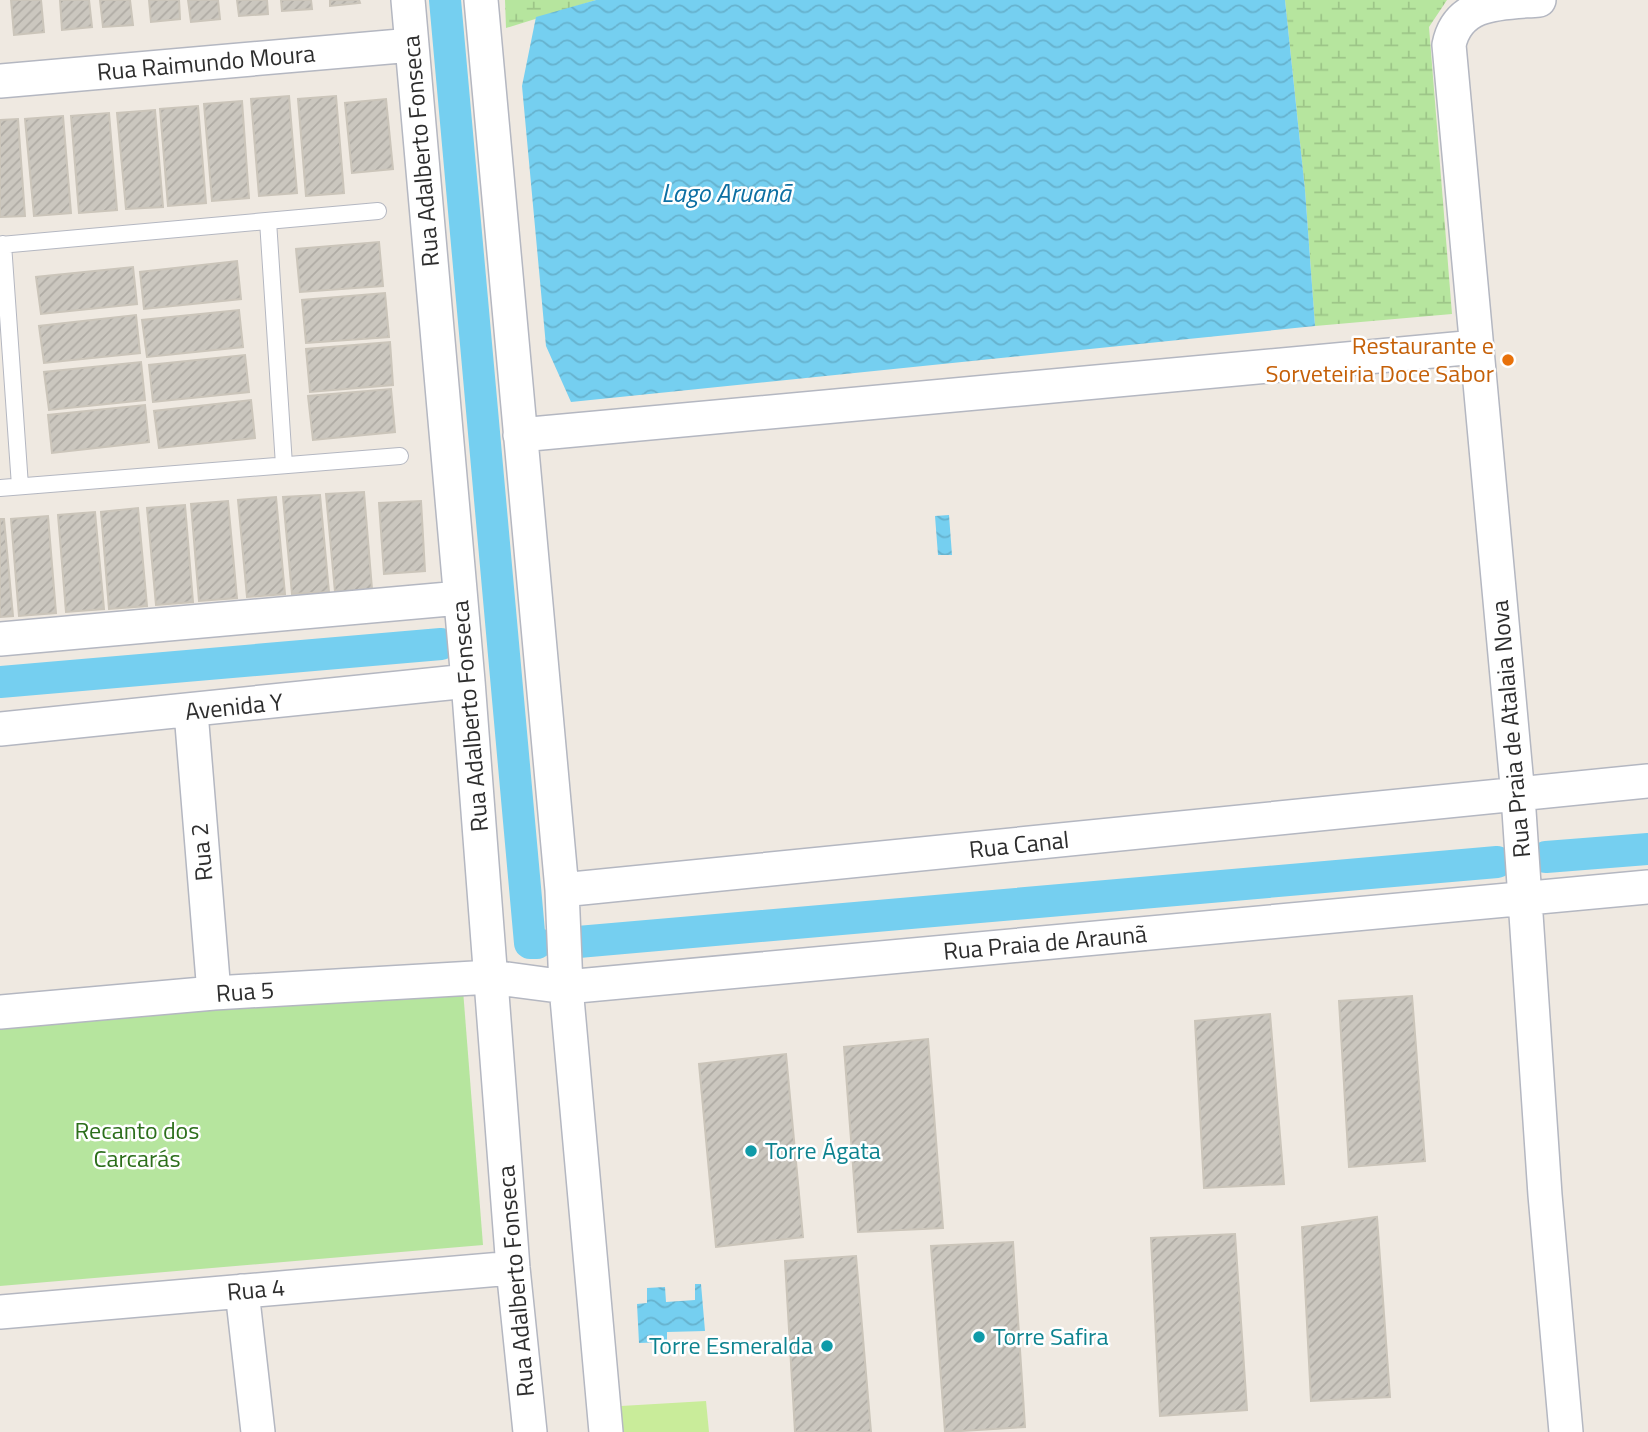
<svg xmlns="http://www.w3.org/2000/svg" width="1648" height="1432" font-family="'Titillium Web',sans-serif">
  <defs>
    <pattern id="wetland-marsh" width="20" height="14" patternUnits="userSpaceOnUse" patternTransform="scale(1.75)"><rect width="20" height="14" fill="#b6e59e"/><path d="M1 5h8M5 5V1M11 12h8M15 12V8" fill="none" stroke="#9dc588"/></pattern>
    <pattern id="water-waves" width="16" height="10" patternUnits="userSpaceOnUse" patternTransform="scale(1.75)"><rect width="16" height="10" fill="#75cff0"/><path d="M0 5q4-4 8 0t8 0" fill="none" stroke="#66b2ce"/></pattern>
    <pattern id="building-hatch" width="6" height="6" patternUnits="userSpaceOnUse" patternTransform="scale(1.75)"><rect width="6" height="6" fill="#cbc7bf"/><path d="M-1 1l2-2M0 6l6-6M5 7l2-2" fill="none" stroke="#afaba4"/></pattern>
  </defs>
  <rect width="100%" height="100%" fill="#efe9e1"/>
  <path fill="#b6e59e" d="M463 990 483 1245 0 1286V1025Z"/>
  <path fill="url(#wetland-marsh)" d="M505 0H596L506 28Z
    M1285 0H1447L1429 27 1452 314 1315 326 1305 190Z"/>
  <path fill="#c9ec9a" d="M706 1401 709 1432H623L621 1406Z"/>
  <path fill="url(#water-waves)" d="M596 0H1285L1305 190 1315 326 571 402 546 346 522 86 536 17Z
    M949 515 952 555H938L935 516Z
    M695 1284H701L705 1331 667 1332V1342L639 1343 637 1304 647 1303V1288L665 1287 666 1302 695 1300Z"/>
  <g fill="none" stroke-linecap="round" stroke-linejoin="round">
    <path stroke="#75cff0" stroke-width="32" d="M445 0 530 943H537
      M0 682 441 644
      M1546 857 1648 849
      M578 942 1497 862"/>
  </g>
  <path fill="url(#building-hatch)" stroke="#cbc5ba" stroke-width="2" d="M11 0H41L44 32 14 35Z
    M60 0H89L92 27 62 30Z
    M100 0H130L133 25 103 27Z
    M149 0H179L180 19 151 22Z
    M188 0H218L220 19 191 22Z
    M237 0H267L268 14 239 16Z
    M281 0H311L312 9 282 11Z
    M330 0H359L360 3 330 6Z
    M289 96 297 193 259 196 251 99Z
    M336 96 344 193 306 196 298 99Z
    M386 99 393 169 352 173 345 103Z
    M242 101 249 198 212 201 204 104Z
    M198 106 206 203 168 206 160 109Z
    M155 110 163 207 126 209 117 113Z
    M109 113 117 210 79 213 71 116Z
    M63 116 71 213 34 216 25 119Z
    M18 119 25 216 0 217V120Z
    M379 242 383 286 300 292 296 249Z
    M237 261 241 299 144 309 140 272Z
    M133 267 137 304 41 314 36 277Z
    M385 293 389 337 306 343 302 300Z
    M239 310 243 347 147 357 142 320Z
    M136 315 140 353 44 363 39 326Z
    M390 342 393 385 310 392 306 349Z
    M245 355 249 392 153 402 149 365Z
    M141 362 145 400 49 410 44 372Z
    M391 389 395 432 313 440 308 396Z
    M251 400 255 438 159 448 154 411Z
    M145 405 149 442 52 453 48 415Z
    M364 492 372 589 335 592 326 494Z
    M320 495 329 592 292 594 283 497Z
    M276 497 285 594 247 597 238 500Z
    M228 501 237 598 199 601 191 504Z
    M421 501 425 571 384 574 379 503Z
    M185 505 193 602 156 605 147 508Z
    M138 508 147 606 109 609 101 512Z
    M95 512 104 609 66 612 58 515Z
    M48 516 56 613 19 616 11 519Z
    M0 519H4L13 616 0 617Z
    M1412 996 1425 1161 1349 1167 1339 1001Z
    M1270 1014 1284 1184 1204 1188 1195 1021Z
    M928 1039 943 1228 858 1232 844 1047Z
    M786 1054 803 1237 716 1247 699 1064Z
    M1377 1217 1390 1397 1311 1401 1302 1227Z
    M1235 1234 1247 1410 1160 1416 1151 1238Z
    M1013 1242 1025 1427 945 1432 931 1246Z
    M856 1256 871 1432H795L785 1261Z"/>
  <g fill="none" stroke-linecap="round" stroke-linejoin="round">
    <defs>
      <path id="lane" d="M268 221 284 465
        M3 244 20 486
        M0 245 378 211
        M0 488 400 456"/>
      <path id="street" d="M408 0 468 681 513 1268 530 1432
        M481 0 562 890
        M1539 0C1503 3 1458 0 1449 45L1518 796 1545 1195 1566 1432
        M0 81 412 45
        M520 435 1476 347
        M0 639 460 598
        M191 712 214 993
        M0 729 468 681
        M0 1012 214 993 491 977 566 987 1648 887
        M242 1291 258 1432
        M0 1312 513 1268
        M606 1432 566 987 562 890 1648 781"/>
    </defs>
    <use href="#lane" stroke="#b4b7c1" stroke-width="18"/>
    <use href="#street" stroke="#b4b7c1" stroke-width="36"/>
    <use href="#lane" stroke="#fff" stroke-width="16"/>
    <use href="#street" stroke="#fff" stroke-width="33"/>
  </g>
  <circle fill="#e8710a" stroke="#fff" stroke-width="2.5" cx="1508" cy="360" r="7"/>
  <g fill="#0f9aa8" stroke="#fff" stroke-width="2.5">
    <circle cx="751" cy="1151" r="7"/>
    <circle cx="979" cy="1337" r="7"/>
    <circle cx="827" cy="1346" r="7"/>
  </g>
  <g text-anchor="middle" stroke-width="5" stroke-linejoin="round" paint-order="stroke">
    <g font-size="24" fill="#2e2e2e" stroke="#fff">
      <text transform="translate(206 63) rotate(-5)" y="8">Rua Raimundo Moura</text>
      <text transform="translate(421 151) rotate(-95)" y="8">Rua Adalberto Fonseca</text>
      <text transform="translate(234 707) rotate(-6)" y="8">Avenida Y</text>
      <text transform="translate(470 716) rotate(-95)" y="8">Rua Adalberto Fonseca</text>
      <text transform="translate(1511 729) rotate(-95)" y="8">Rua Praia de Atalaia Nova</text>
      <text transform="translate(1019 845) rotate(-6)" y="8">Rua Canal</text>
      <text transform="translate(202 852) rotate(-95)" y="8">Rua 2</text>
      <text transform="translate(1045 943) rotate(-5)" y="8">Rua Praia de Araunã</text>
      <text transform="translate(245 992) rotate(-4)" y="8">Rua 5</text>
      <text transform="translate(516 1281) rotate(-95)" y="8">Rua Adalberto Fonseca</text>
      <text transform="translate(256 1290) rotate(-5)" y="8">Rua 4</text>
    </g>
    <g font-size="24" fill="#c56008" stroke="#fff" text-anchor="end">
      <text x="1494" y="354">Restaurante e<tspan x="1494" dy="28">Sorveteiria Doce Sabor</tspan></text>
    </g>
    <g font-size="24" fill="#2c6e1b" stroke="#fff">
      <text x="137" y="1139">Recanto dos<tspan x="137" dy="28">Carcarás</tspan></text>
    </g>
    <g font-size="24" fill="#0d838f" stroke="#fff" text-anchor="start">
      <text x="765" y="1159">Torre Ágata</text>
      <text x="993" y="1345">Torre Safira</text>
      <text x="813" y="1354" text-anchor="end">Torre Esmeralda</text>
    </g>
    <g font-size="26" font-style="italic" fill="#0d6fa3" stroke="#fff">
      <text x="726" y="202">Lago Aruanã</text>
    </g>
  </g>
</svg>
